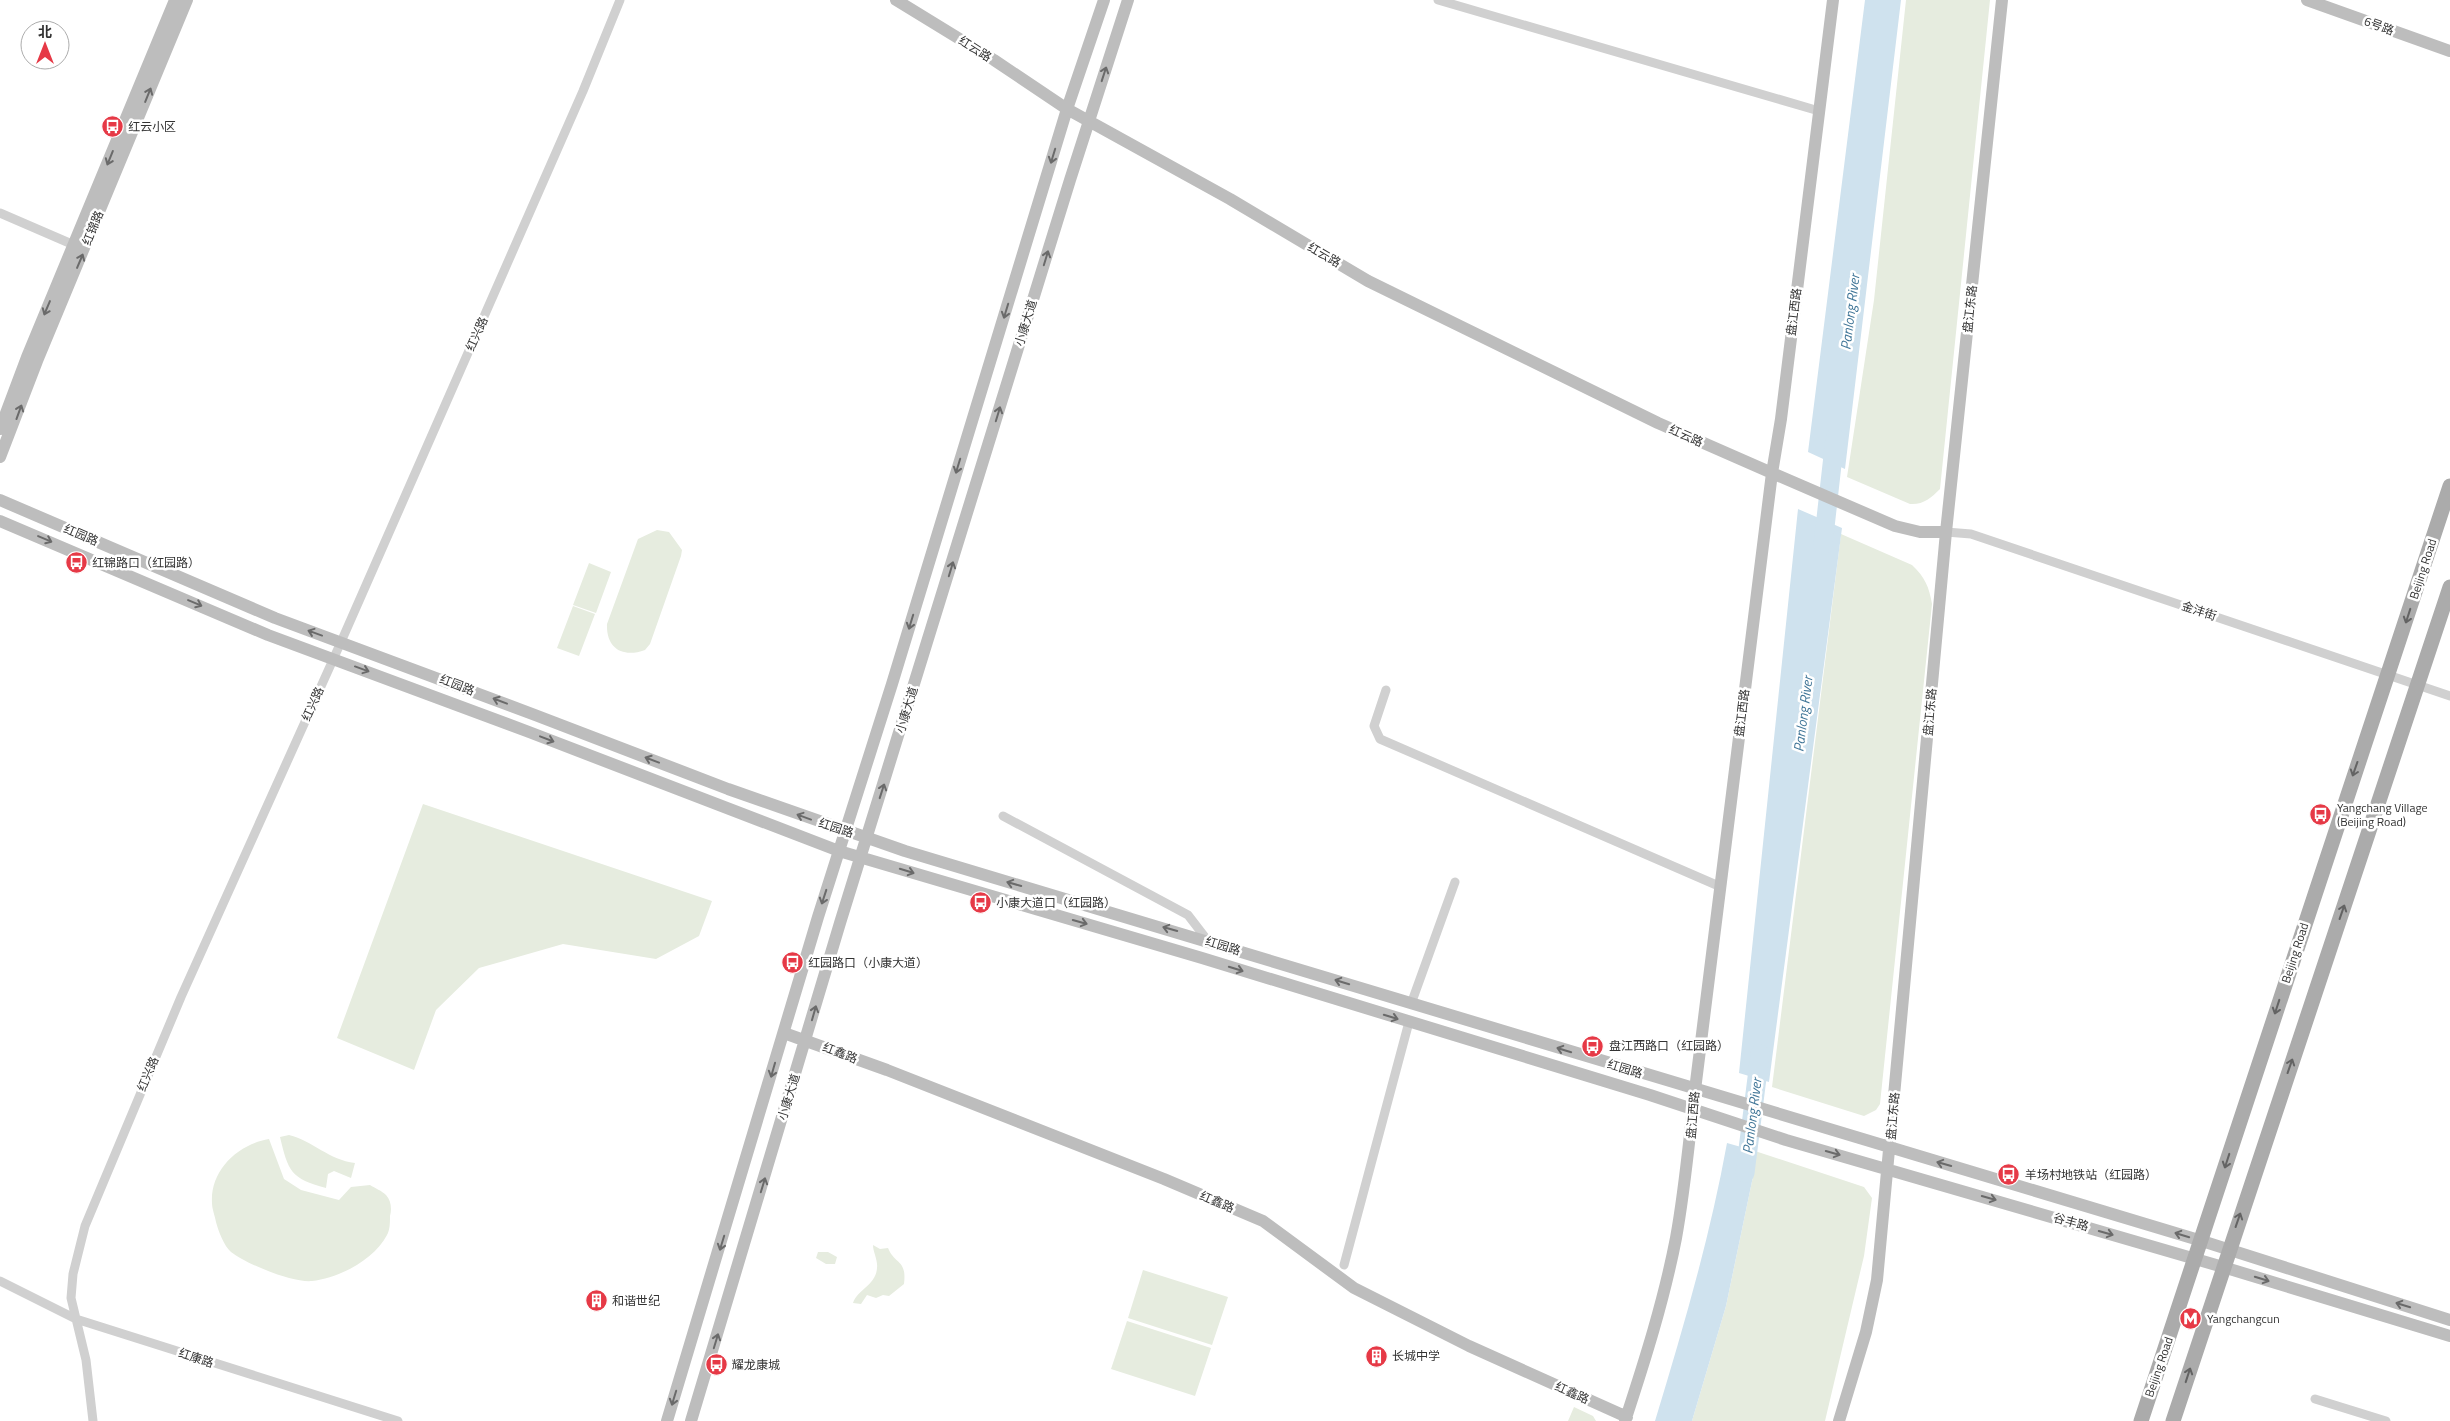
<svg xmlns="http://www.w3.org/2000/svg" width="2450" height="1421" font-family="'Titillium Web','Noto Sans SC',sans-serif">
  <rect width="100%" height="100%" fill="#fff"/>
  <path fill="#e6ecdf" d="M1906 0H1990L1940 489C1931 498 1923 505 1910 504L1847 477 1874 300Z
    M657 530 669 532 682 550 681 556 650 644 645 650C623 658 606 649 607 624L638 539Z
    M1841 534 1912 565C1925 577 1929 587 1932 604L1880 1104 1876 1110 1864 1116 1772 1087Z
    M589 563 611 572 596 613 573 605Z
    M573 606 595 614 579 656 557 648Z
    M423 804 712 901 699 936 656 959 563 944 479 968 436 1010 414 1070 337 1038Z
    M289 1135C313 1141 329 1160 355 1163L351 1178 334 1171 328 1174 326 1188C291 1179 288 1171 280 1137Z
    M269 1139 284 1179 301 1190 339 1200 351 1187 370 1185C375 1188 382 1191 386 1195 391 1200 392 1209 390 1216 390 1222 390 1230 387 1235 374 1260 339 1278 312 1281 293 1283 246 1264 231 1252 224 1246 218 1230 216 1222 215 1216 212 1209 212 1203 210 1170 238 1144 269 1139Z
    M1755 1151 1864 1187 1872 1198 1864 1256 1825 1421H1692L1726 1306 1755 1167Z
    M873 1245 880 1249 888 1248C895 1265 907 1259 904 1284L889 1296 883 1295 876 1298 867 1295 861 1304 853 1303C858 1289 876 1285 877 1268 878 1260 873 1252 873 1245Z
    M818 1252H828L837 1257 835 1264H826L816 1258Z
    M1143 1270 1228 1297 1212 1345 1128 1318Z
    M1127 1321 1211 1348 1195 1396 1111 1369Z
    M1574 1407 1593 1416 1596 1421H1568Z"/>
  <path fill="#cfe2ee" d="M1865 0H1901L1845 469 1808 452Z
    M1798 509 1842 528 1769 1082 1739 1073Z
    M1727 1143 1755 1151V1167L1726 1306 1692 1421H1655C1683 1329 1710 1237 1727 1143Z"/>
  <g fill="none" stroke-linecap="round" stroke-linejoin="round">
    <path stroke="#cfe2ee" stroke-width="19" d="M1823 545 1835 438
      M1745 1173 1760 1054"/>
    <path stroke="#d0d0d0" stroke-width="9" d="M1438 0 1819 111
      M0 213 74 245
      M1946 532 1971 534 2450 696
      M1386 690 1374 726 1380 739 1721 887
      M1003 816 1188 915 1208 941
      M1411 1004 1455 882
      M1344 1265 1409 1022
      M0 1281 76 1319 398 1421
      M2315 1399 2386 1421
      M93 1421 86 1360 71 1298 73 1274 85 1226 181 997 341 642 583 91 620 0"/>
    <path stroke="#bdbdbd" stroke-width="12" d="M896 0 994 60 1067 109 1230 199 1368 281 1658 423 1772 473 1895 526 1920 532H1946
      M2307 0 2450 51
      M0 429 27 357 175 0
      M0 457 37 361 187 0
      M0 500 275 618 535 715 728 789 905 851 2202 1241 2450 1320
      M0 521 268 635 529 732 839 851 1202 958 1650 1095 1786 1140 2223 1267 2450 1336
      M784 1033 887 1070 1164 1179 1263 1221 1354 1288 1469 1346 1627 1417
      M667 1421 818 917 892 684 1067 109 1104 0
      M691 1421 840 923 1070 180 1128 0
      M1625 1421C1645 1360 1664 1300 1676 1238 1685 1189 1689 1140 1695 1090L1772 473 1781 419 1833 0
      M1839 1421 1866 1332 1877 1280 1946 532 2002 0"/>
    <path stroke="#ababab" stroke-width="15" d="M2141 1421 2450 486
      M2173 1421 2450 587"/>
  </g>
  <defs><path id="oneway-shaft" d="M-6 0H5M1.5-3L5.5 0L1.5 3" fill="none" stroke-width="1.6" stroke-linecap="round" stroke-linejoin="round" transform="scale(1.25)"/></defs>
  <g stroke="#6a6a6a">
    <use href="#oneway-shaft" transform="translate(1104 74) rotate(-72)"/>
    <use href="#oneway-shaft" transform="translate(148 95) rotate(-68)"/>
    <use href="#oneway-shaft" transform="translate(1053 156) rotate(107)"/>
    <use href="#oneway-shaft" transform="translate(110 158) rotate(112)"/>
    <use href="#oneway-shaft" transform="translate(1046 258) rotate(-73)"/>
    <use href="#oneway-shaft" transform="translate(80 261) rotate(-67)"/>
    <use href="#oneway-shaft" transform="translate(47 308) rotate(113)"/>
    <use href="#oneway-shaft" transform="translate(1006 311) rotate(107)"/>
    <use href="#oneway-shaft" transform="translate(19 412) rotate(-70)"/>
    <use href="#oneway-shaft" transform="translate(998 414) rotate(-73)"/>
    <use href="#oneway-shaft" transform="translate(958 466) rotate(107)"/>
    <use href="#oneway-shaft" transform="translate(45 539) rotate(23)"/>
    <use href="#oneway-shaft" transform="translate(951 569) rotate(-73)"/>
    <use href="#oneway-shaft" transform="translate(195 603) rotate(23)"/>
    <use href="#oneway-shaft" transform="translate(911 622) rotate(107)"/>
    <use href="#oneway-shaft" transform="translate(315 633) rotate(-160)"/>
    <use href="#oneway-shaft" transform="translate(362 669) rotate(20)"/>
    <use href="#oneway-shaft" transform="translate(500 701) rotate(-159)"/>
    <use href="#oneway-shaft" transform="translate(547 739) rotate(21)"/>
    <use href="#oneway-shaft" transform="translate(652 760) rotate(-159)"/>
    <use href="#oneway-shaft" transform="translate(882 791) rotate(-72)"/>
    <use href="#oneway-shaft" transform="translate(804 817) rotate(-160)"/>
    <use href="#oneway-shaft" transform="translate(907 871) rotate(17)"/>
    <use href="#oneway-shaft" transform="translate(1014 884) rotate(-164)"/>
    <use href="#oneway-shaft" transform="translate(824 897) rotate(108)"/>
    <use href="#oneway-shaft" transform="translate(1080 922) rotate(16)"/>
    <use href="#oneway-shaft" transform="translate(1170 929) rotate(-164)"/>
    <use href="#oneway-shaft" transform="translate(1236 969) rotate(17)"/>
    <use href="#oneway-shaft" transform="translate(1342 982) rotate(-163)"/>
    <use href="#oneway-shaft" transform="translate(814 1013) rotate(-74)"/>
    <use href="#oneway-shaft" transform="translate(1391 1017) rotate(17)"/>
    <use href="#oneway-shaft" transform="translate(1564 1050) rotate(-163)"/>
    <use href="#oneway-shaft" transform="translate(773 1070) rotate(106)"/>
    <use href="#oneway-shaft" transform="translate(1833 1153) rotate(16)"/>
    <use href="#oneway-shaft" transform="translate(1944 1164) rotate(-164)"/>
    <use href="#oneway-shaft" transform="translate(763 1185) rotate(-73)"/>
    <use href="#oneway-shaft" transform="translate(1989 1198) rotate(16)"/>
    <use href="#oneway-shaft" transform="translate(2106 1233) rotate(16)"/>
    <use href="#oneway-shaft" transform="translate(2182 1235) rotate(-163)"/>
    <use href="#oneway-shaft" transform="translate(722 1243) rotate(107)"/>
    <use href="#oneway-shaft" transform="translate(2262 1279) rotate(17)"/>
    <use href="#oneway-shaft" transform="translate(2403 1305) rotate(-163)"/>
    <use href="#oneway-shaft" transform="translate(716 1341) rotate(-73)"/>
    <use href="#oneway-shaft" transform="translate(674 1398) rotate(107)"/>
  </g>
  <g stroke="#636363">
    <use href="#oneway-shaft" transform="translate(2408 616) rotate(108)"/>
    <use href="#oneway-shaft" transform="translate(2355 769) rotate(109)"/>
    <use href="#oneway-shaft" transform="translate(2342 912) rotate(-71)"/>
    <use href="#oneway-shaft" transform="translate(2277 1007) rotate(108)"/>
    <use href="#oneway-shaft" transform="translate(2290 1066) rotate(-71)"/>
    <use href="#oneway-shaft" transform="translate(2227 1161) rotate(108)"/>
    <use href="#oneway-shaft" transform="translate(2238 1220) rotate(-71)"/>
    <use href="#oneway-shaft" transform="translate(2188 1375) rotate(-72)"/>
  </g>
  <defs>
    <symbol id="bus-disc" viewBox="-11 -11 22 22"><circle r="9.5" fill="#e63946" stroke="#fff"/><path d="M-5-6H5V4H4V6H2V4H-2V6H-4V4H-5ZM-3.5-4V0h7V-4ZM-3.5 1.2v1.5H-2V1.2ZM2 1.2v1.5H3.5V1.2Z" fill="#fff"/></symbol>
    <symbol id="building-disc" viewBox="-11 -11 22 22"><circle r="9.5" fill="#e63946" stroke="#fff"/><path d="M-4-6H4V6H1V3H-1V6H-4ZM-2.5-4.3h1.7v1.8h-1.7ZM.8-4.3h1.7v1.8H.8ZM-2.5-1h1.7V.8h-1.7ZM.8-1h1.7V.8H.8Z" fill="#fff"/></symbol>
    <symbol id="metro-disc" viewBox="-11 -11 22 22"><circle r="9.5" fill="#e63946" stroke="#fff"/><path d="M-5.5 5V-5H-3L0 0L3-5H5.5V5H3V-.5L0 4L-3-.5V5Z" fill="#fff"/></symbol>
  </defs>
  <g fill-rule="evenodd">
    <use href="#bus-disc" x="100" y="114" width="25" height="25"/>
    <use href="#bus-disc" x="64" y="550" width="25" height="25"/>
    <use href="#bus-disc" x="2308" y="802" width="25" height="25"/>
    <use href="#bus-disc" x="968" y="890" width="25" height="25"/>
    <use href="#bus-disc" x="780" y="950" width="25" height="25"/>
    <use href="#bus-disc" x="1580" y="1034" width="25" height="25"/>
    <use href="#bus-disc" x="1996" y="1162" width="25" height="25"/>
    <use href="#building-disc" x="584" y="1288" width="25" height="25"/>
    <use href="#metro-disc" x="2178" y="1306" width="25" height="25"/>
    <use href="#building-disc" x="1364" y="1344" width="25" height="25"/>
    <use href="#bus-disc" x="704" y="1352" width="25" height="25"/>
  </g>
  <g text-anchor="middle" stroke-width="5" stroke-linejoin="round" paint-order="stroke">
    <g font-size="12" fill="#333" stroke="#fff">
      <text transform="translate(2379 26) rotate(20)" y="4">6号路</text>
      <text transform="translate(975 49) rotate(32)" y="4">红云路</text>
      <text transform="translate(93 228) rotate(-68)" y="4">红锦路</text>
      <text transform="translate(1324 255) rotate(30)" y="4">红云路</text>
      <text transform="translate(1970 309) rotate(-84)" y="4">盘江东路</text>
      <text transform="translate(1794 312) rotate(-83)" y="4">盘江西路</text>
      <text transform="translate(1026 323) rotate(-73)" y="4">小康大道</text>
      <text transform="translate(477 334) rotate(-66)" y="4">红兴路</text>
      <text transform="translate(1686 436) rotate(24)" y="4">红云路</text>
      <text transform="translate(81 535) rotate(23)" y="4">红园路</text>
      <text transform="translate(2423 569) rotate(-72)" y="4">Beijing Road</text>
      <text transform="translate(2199 611) rotate(18)" y="4">金沣街</text>
      <text transform="translate(457 685) rotate(21)" y="4">红园路</text>
      <text transform="translate(313 704) rotate(-66)" y="4">红兴路</text>
      <text transform="translate(907 710) rotate(-73)" y="4">小康大道</text>
      <text transform="translate(1930 712) rotate(-85)" y="4">盘江东路</text>
      <text transform="translate(1742 713) rotate(-83)" y="4">盘江西路</text>
      <text transform="translate(836 828) rotate(18)" y="4">红园路</text>
      <text transform="translate(1223 946) rotate(17)" y="4">红园路</text>
      <text transform="translate(2295 953) rotate(-72)" y="4">Beijing Road</text>
      <text transform="translate(840 1053) rotate(21)" y="4">红鑫路</text>
      <text transform="translate(1625 1069) rotate(17)" y="4">红园路</text>
      <text transform="translate(148 1074) rotate(-67)" y="4">红兴路</text>
      <text transform="translate(789 1097) rotate(-73)" y="4">小康大道</text>
      <text transform="translate(1693 1115) rotate(-85)" y="4">盘江西路</text>
      <text transform="translate(1893 1116) rotate(-85)" y="4">盘江东路</text>
      <text transform="translate(1217 1202) rotate(23)" y="4">红鑫路</text>
      <text transform="translate(2071 1222) rotate(16)" y="4">谷丰路</text>
      <text transform="translate(196 1358) rotate(18)" y="4">红康路</text>
      <text transform="translate(2159 1367) rotate(-71)" y="4">Beijing Road</text>
      <text transform="translate(1572 1393) rotate(24)" y="4">红鑫路</text>
    </g>
    <g font-size="12" fill="#333" stroke="#fff" text-anchor="start">
      <text x="128" y="131">红云小区</text>
      <text x="92" y="567">红锦路口（红园路）</text>
      <text x="2337" y="812">Yangchang Village<tspan x="2337" dy="14">(Beijing Road)</tspan></text>
      <text x="996" y="907">小康大道口（红园路）</text>
      <text x="808" y="967">红园路口（小康大道）</text>
      <text x="1609" y="1050">盘江西路口（红园路）</text>
      <text x="2025" y="1179">羊场村地铁站（红园路）</text>
      <text x="612" y="1305">和谐世纪</text>
      <text x="2207" y="1323">Yangchangcun</text>
      <text x="1392" y="1360">长城中学</text>
      <text x="732" y="1369">耀龙康城</text>
    </g>
    <g font-size="14" font-style="italic" fill="#3f7597" stroke="#fff">
      <text transform="translate(1850 312) rotate(-83)" y="5">Panlong River</text>
      <text transform="translate(1803 714) rotate(-83)" y="5">Panlong River</text>
      <text transform="translate(1752 1116) rotate(-83)" y="5">Panlong River</text>
    </g>
  </g>
  <g transform="translate(45 45)"><circle r="24" fill="#ffffff" stroke="#adadad"/>
  <path d="M0-4L9 19L0 12L-9 19Z" fill="#e63946"/>
  <text y="-8" font-size="14" font-weight="bold" text-anchor="middle" fill="#333333">北</text>
  </g>
</svg>
